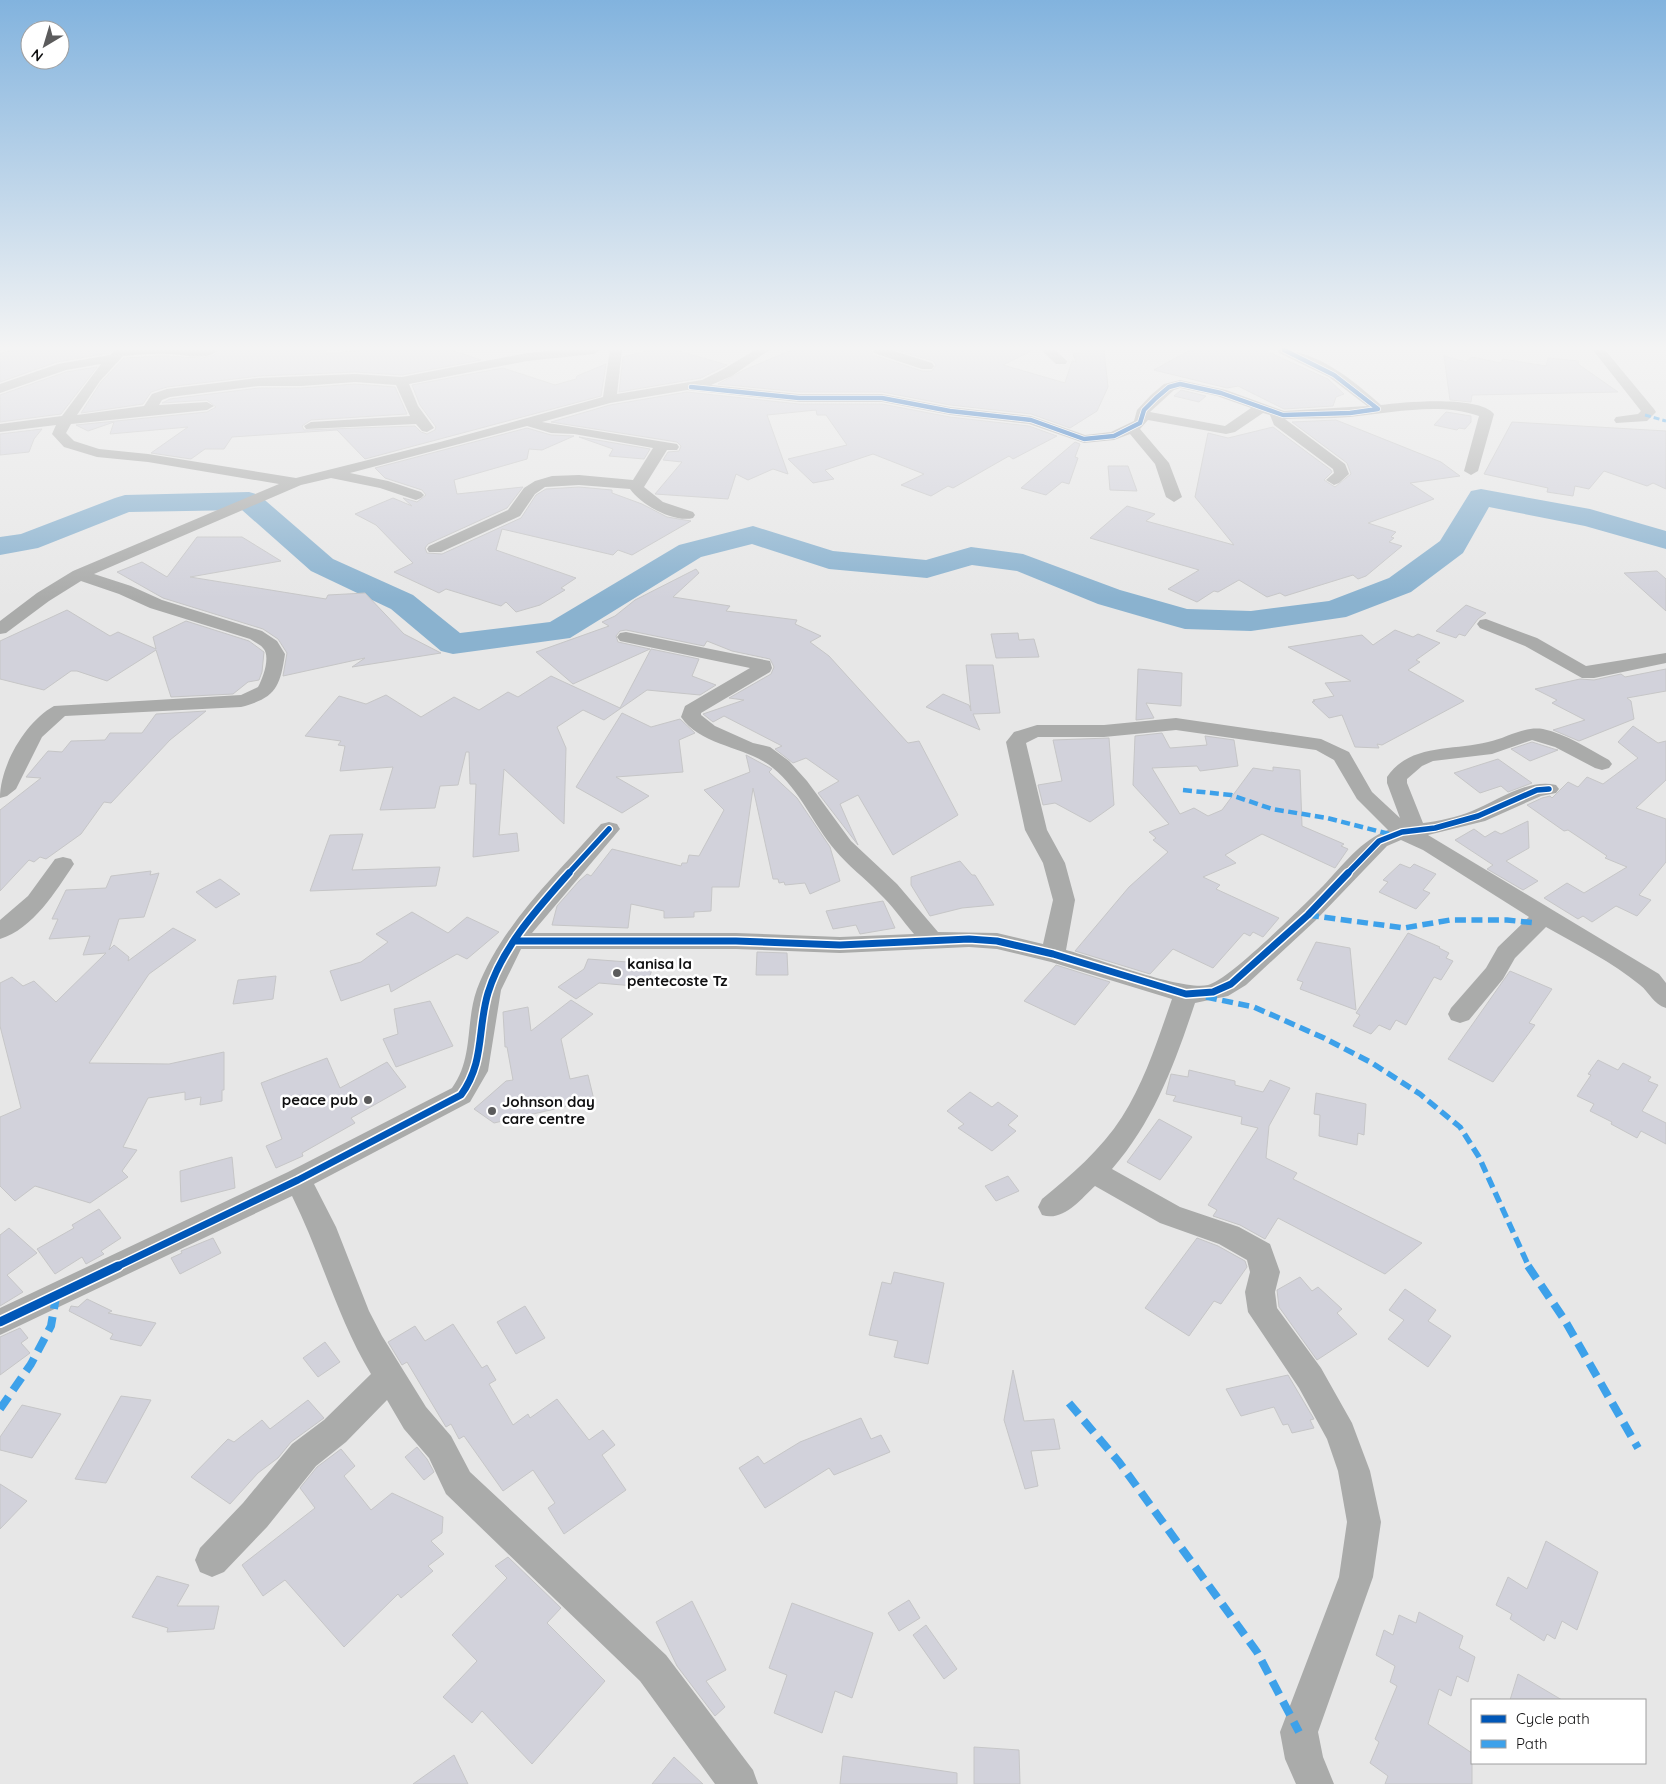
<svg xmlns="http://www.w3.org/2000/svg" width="1666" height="1784" font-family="Quicksand,sans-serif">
  <rect width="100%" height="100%" fill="#e7e7e7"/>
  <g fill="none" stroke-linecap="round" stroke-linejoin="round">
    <path fill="#8ab2cf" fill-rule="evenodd" d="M1481 489 1590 509 1666 531V549L1585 526 1489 507 1463 553 1411 592 1346 617 1251 631 1185 629 1174 626 1098 604 1017 571 972 565 927 578 829 569 752 544 701 557 570 638 453 654 441 651 391 609 311 571 242 510 129 512 38 548 0 555V537L21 534 115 498 125 495 249 492 259 495 333 559 413 595 460 633 550 622 679 545 753 526 833 551 926 560 971 547 1023 554 1120 590 1187 609 1251 611 1329 601 1389 578 1440 541 1471 491Z"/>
  </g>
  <path fill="#d2d2db" stroke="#c6c6c7" d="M17 350H113L109 353 57 362 0 382V353Z
    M220 350H326V354L364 350H451L481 360 402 375 355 372 259 376 167 387 151 392 143 404 81 413 101 382 124 358 162 356 202 358 214 355Z
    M651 350H676L727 365 701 378 619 392 623 357Z
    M792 350H871L873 355 922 371H932L936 365 933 361 896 350H1033L1003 365 1065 383 1072 361 1076 362 1073 354 1081 353V350H1104L1108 387 1097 411 1070 428 1031 414 950 405 882 392H799L718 384 744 370Z
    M1190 350H1264L1328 379 1344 394 1336 397 1333 406 1284 409 1238 386 1227 388 1154 370Z
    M1444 356 1466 362 1472 357 1501 363 1503 359 1546 366 1548 358 1579 361 1578 364 1618 392 1472 395 1471 402 1450 400Z
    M606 364 601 396 365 459 337 430 232 437 224 449H205L191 459 151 453 188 427 110 434 114 422 88 431 76 425 207 412 216 407 207 400 162 403 170 399 259 388H301L355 384 395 387 407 414 311 420 302 426 304 430 415 426 421 432 427 434 435 430 436 427 420 405 412 385 503 368 555 385 576 379 577 376Z
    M97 367 61 414 0 422V395L66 372Z
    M1181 390 1206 396 1199 402 1174 396Z
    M687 392 799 404H882L950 417 1029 426 1057 436 1013 459 1009 456 953 488 948 486 931 496 901 485 924 474 873 454 825 470 834 479 813 483 788 459 847 445 826 415H817L816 410 767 415 788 474 773 469 748 480 736 474 728 499 655 494 682 462 663 460 668 452 679 451 681 446 677 442 551 422 610 405Z
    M1446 412 1471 416V422L1465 429 1459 428 1457 430 1434 425Z
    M1336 420 1441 462 1460 476 1410 483 1434 499 1368 523 1396 532 1391 537 1394 538 1389 542 1402 546 1366 576 1358 579 1353 575 1285 596 1280 593 1267 597 1239 580 1218 592 1214 591 1197 602 1168 589 1199 570 1090 538 1127 506 1155 514 1146 521 1234 545 1195 497 1208 433 1228 438 1273 427 1331 470 1332 472 1324 480 1335 487 1351 474 1347 463 1292 422Z
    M1512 422 1666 431V489L1653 483 1647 486 1604 471 1589 489 1575 486 1573 496 1547 492 1548 488 1484 474Z
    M527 428 551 435 574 436 542 450 529 449 527 459 454 480 457 494 523 487 507 508 428 544 425 548 427 553 442 554 521 518 536 495 546 489 579 487 612 490V493L642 504 667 517 691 521 632 555 618 550 613 555 502 529 496 550 576 578 561 588 565 590 540 605 516 612 506 602 501 606 446 589 439 593 394 572 413 563 376 525 355 514 393 498 412 506 403 498 417 502 426 495 422 490 385 478 375 468Z
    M42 429 34 439 29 452 0 455V434Z
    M579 437 650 449 644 459 609 456 613 449Z
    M1075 442 1080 444 1075 457 1078 458 1069 484 1062 482 1046 495 1021 488Z
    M1108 466H1128L1137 491 1110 490Z
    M197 537H242L281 561 190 577 326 599 328 595 365 593 404 634 441 653 352 667 365 658 283 676 287 653 278 639 263 629 163 598 117 572 142 562 167 577Z
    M696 569 699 573 673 597 730 606 726 611 797 620 795 624 821 636 810 642 829 656 908 743 919 741 958 815 893 855 858 795 840 804 858 845 818 793 839 781 806 758 793 763 775 749 782 746 724 716 713 722 703 714 744 700 729 698 771 674 774 667 770 659 732 651 707 641 704 646 626 630 620 631 616 636 618 642 650 649 573 684 536 652 609 626 602 622 615 616 635 600Z
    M1657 571 1666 579V611L1624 573Z
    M1466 605 1486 613 1478 619 1465 636 1459 634 1456 638 1436 631Z
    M67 610 110 636 118 632 156 649 153 637 186 621 249 641 264 652 262 672 259 680 248 682 233 694 171 697 156 650 107 681 77 671H71L44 690 0 679V641Z
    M1395 630 1413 637 1418 634 1440 643 1416 660 1420 662 1408 670 1464 701 1382 745 1377 744 1379 748 1355 747 1342 715 1329 718 1312 702 1315 701 1313 700 1334 696 1325 683 1351 681 1288 647 1362 635 1373 645Z
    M1018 633 1019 640 1034 639 1039 657 996 658 991 634Z
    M651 649 699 659 692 676 716 685 700 695 647 690 604 720 583 710 557 727 566 748 564 824 504 769 499 835 517 833 519 851 473 857 476 784H470L469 752H466L458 785 440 786 435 808 380 810 393 767 340 771 345 746 338 745 341 741 305 736 339 696 366 704 386 695 421 717 454 697 479 710 508 692 518 697 551 676 620 708Z
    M966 665H993L1000 713 973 714 980 730 926 707 943 694 969 705 971 711Z
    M1138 669 1182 673 1181 706 1146 703 1154 718 1136 720Z
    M1666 669V691L1627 698 1631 701 1634 719 1579 741 1553 730 1585 720 1552 703 1557 700 1535 689 1580 679 1594 680 1621 674 1625 677Z
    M206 711 170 740 111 803 104 802 81 834 46 859 40 857 34 862 29 860 0 891V810L41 778 26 777 48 751 62 752 71 741 105 740 110 733H142L156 714Z
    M622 713 651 727 680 719 695 733 679 740 683 772 616 777 649 796 622 813 576 787Z
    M1633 726 1658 743 1666 741V780L1636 808 1666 819V862L1639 895 1651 900 1637 916 1616 906 1592 922 1583 916 1578 919 1544 898 1567 883 1584 893 1627 867 1605 858 1607 856 1568 830 1564 831 1527 805 1542 798 1550 796 1552 798 1568 782 1578 787 1587 777 1603 784 1638 758 1618 742Z
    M1162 733 1170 748 1207 745 1205 736 1234 740 1238 766 1200 771 1197 766 1152 768 1180 814 1194 808 1208 816 1222 810 1253 768 1273 771V767L1300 770 1302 826 1344 844 1341 846 1348 849 1335 868 1262 834 1225 855 1236 863 1203 877 1220 885 1216 889 1279 918 1263 937 1253 932 1250 936 1244 933 1213 968 1173 949 1150 974 1075 951 1129 887 1168 852 1153 840 1156 838 1149 832 1169 824 1133 785 1135 736Z
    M1109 738 1114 805 1090 822 1055 803 1043 805 1038 785 1062 781 1053 740Z
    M1532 742 1554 749 1558 750 1530 761 1511 749Z
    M746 755 772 769 769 772 797 798 830 847 840 881 810 894 805 883 785 885 784 882 779 883 778 879H773L753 788 739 887H712L711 911 694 912V917L664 918V911L631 904 628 928 552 925 557 906 579 881 587 874 591 876 612 849 681 866 682 863H687L689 855 699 856 724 810 704 790 750 772Z
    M1498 759 1532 783 1508 792 1501 786 1480 793 1454 773Z
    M1528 821 1529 848 1506 861 1538 881 1523 890 1487 869 1493 865 1455 840 1474 829 1485 837 1495 831 1501 834Z
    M363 834 352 870 440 867 436 886 310 891 330 835Z
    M960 861 972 875H975L994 905 962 908 930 916 911 885V877Z
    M1400 864 1410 868 1414 864 1436 874 1423 890 1430 893 1416 909 1379 892 1388 882 1383 880Z
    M151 871 150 875 159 873 144 917 119 919 109 950 114 945 129 957 128 961 173 928 196 940 149 974 89 1063 169 1064 224 1052V1090H222V1101L200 1105 201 1097 185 1100V1092L148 1098 123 1147 137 1150 122 1171 128 1177 90 1203 35 1186 15 1201 0 1186V1117L21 1108 0 1026V983L12 977 23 986 34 981 56 1002 106 953 83 955 90 936 49 939 58 919H52L66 890 106 888 111 876Z
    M220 879 240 894 216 908 196 892Z
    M883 901 895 928 860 934 856 925 833 929 826 911Z
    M412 912 448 933 467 917 499 932 467 959 457 954 391 992 389 984 341 1001 330 971 361 962 388 942 376 934Z
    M1408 933 1440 947 1439 948 1449 953 1446 958 1453 961 1441 980 1434 977 1406 1025 1396 1020 1390 1030 1379 1025 1371 1034 1353 1026 1360 1015 1356 1013Z
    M1316 942 1350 948 1356 1010 1300 989 1303 982 1297 980Z
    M757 952 787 953 788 975H756Z
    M588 959 654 964 646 987 599 983 576 999 558 987 584 969Z
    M1056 965 1110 982 1075 1025 1024 1001Z
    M1510 971 1552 989 1529 1023 1535 1025 1493 1082 1448 1059Z
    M276 976 273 999 233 1004 238 980Z
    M571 1000 593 1014 561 1039 570 1079 588 1075 594 1100 494 1123 474 1109 506 1081 513 1080 507 1047H505L503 1012 528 1007 531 1031Z
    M430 1001 453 1046 396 1067 383 1039 398 1034 394 1009Z
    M327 1058 340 1088 387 1062 406 1087 351 1118 355 1123 302 1153 303 1156 276 1168 266 1146 282 1139 261 1083Z
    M1598 1060 1618 1070 1623 1063 1651 1077 1648 1081 1658 1085 1642 1111 1666 1123V1144L1641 1131 1637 1138 1611 1124 1612 1122 1590 1111 1594 1104 1577 1096 1591 1075 1588 1074Z
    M1189 1070 1235 1081V1085L1263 1092 1270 1080 1290 1088 1269 1126 1266 1158 1297 1173 1293 1179 1422 1243 1385 1274 1278 1218 1265 1239 1240 1225 1213 1216 1217 1210 1208 1205 1258 1128 1241 1124 1242 1117 1173 1101 1176 1096 1166 1094 1171 1074 1188 1077Z
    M970 1092 992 1107 998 1102 1018 1116 1008 1125 1016 1131 992 1151 958 1128 964 1124 947 1111Z
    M1316 1093 1366 1104 1364 1135 1358 1133 1357 1145 1319 1136 1320 1115 1314 1114Z
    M1159 1119 1192 1137 1160 1180 1127 1162Z
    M232 1157 235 1188 181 1202 180 1171Z
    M1008 1176 1019 1191 996 1201 985 1186Z
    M99 1209 121 1238 101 1251 104 1254 86 1264 82 1257 55 1274 37 1249 74 1228 72 1225Z
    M9 1228 37 1253 7 1275 23 1292 0 1306V1235Z
    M213 1238 221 1253 180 1274 171 1258 182 1253 181 1251Z
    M1197 1238 1218 1246 1245 1261 1247 1267 1221 1304 1214 1301 1189 1336 1145 1308Z
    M894 1272 944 1283 928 1364 894 1357 898 1341 869 1335 882 1282 891 1284Z
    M1300 1277 1312 1291 1318 1287 1342 1309 1337 1313 1357 1334 1317 1360 1279 1307 1277 1290Z
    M1405 1289 1436 1310 1428 1321 1451 1336 1428 1367 1388 1339 1404 1320 1389 1310Z
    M87 1299 112 1311 108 1313 156 1323 141 1346 110 1339 113 1334 69 1311 71 1306 78 1307Z
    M525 1306 545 1338 516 1354 497 1322Z
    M453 1324 482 1368 487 1365 496 1380 489 1384 513 1425 528 1414 530 1418 557 1399 589 1440 603 1430 615 1445 602 1455 626 1490 564 1534 548 1508 555 1503 533 1470 503 1491 464 1436 459 1439 451 1424 446 1427 407 1362 402 1365 388 1342 415 1326 425 1341Z
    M20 1328 28 1338 21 1343 30 1353 0 1375V1337Z
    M325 1342 340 1362 318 1377 303 1358Z
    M1013 1370 1024 1421 1054 1419 1060 1449 1031 1451 1038 1486 1025 1489 1004 1420Z
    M1288 1375 1314 1419 1310 1420 1314 1428 1292 1433 1288 1424 1283 1425 1274 1407 1241 1416 1226 1389Z
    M121 1396 151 1400 106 1483 75 1479Z
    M308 1400 324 1418 291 1442 278 1458 258 1473 230 1504 191 1477 228 1439 234 1442 262 1420 270 1429Z
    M22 1405 61 1414 32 1458 0 1450V1437Z
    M861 1418 871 1439 881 1435 890 1452 834 1475 829 1468 765 1508 739 1468 758 1456 764 1464 800 1442Z
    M417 1447 427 1459 434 1472 424 1480 405 1457Z
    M341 1449 355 1466 344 1476 371 1510 392 1493 443 1517 442 1533 431 1541 444 1554 428 1566 433 1571 401 1598 398 1594 344 1647 285 1580 263 1596 242 1565 315 1508 300 1488 317 1467Z
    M0 1484 27 1501 0 1529Z
    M1546 1541 1598 1572 1577 1630 1562 1621 1555 1639 1547 1634 1544 1641 1510 1619 1512 1614 1496 1605 1508 1577 1527 1589Z
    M508 1557 561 1608 547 1623 605 1681 532 1764 482 1711 472 1723 443 1697 477 1661 452 1635 507 1578 495 1566Z
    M157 1576 189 1585 177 1606H219L214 1629 167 1632 168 1628 132 1617Z
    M909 1600 920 1618 899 1631 888 1613Z
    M692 1601 726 1670 706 1681 725 1707 715 1716 677 1666 656 1622Z
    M792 1603 873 1633 852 1698 835 1691 822 1733 774 1713 787 1675 769 1668Z
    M1419 1612 1463 1636 1459 1648 1475 1657 1468 1682 1457 1676 1451 1696 1439 1689 1428 1724 1472 1753V1784H1385L1388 1776 1370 1763 1379 1742 1375 1739 1397 1686 1390 1682 1395 1666 1376 1655 1384 1630 1393 1635 1399 1615 1416 1623Z
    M926 1625 957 1669 944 1679 913 1635Z
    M1518 1674 1562 1700H1510Z
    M974 1747 1019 1750 1020 1784H974Z
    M454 1755 468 1784H413Z
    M843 1756 957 1773V1784H840Z
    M674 1757 703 1784H652Z"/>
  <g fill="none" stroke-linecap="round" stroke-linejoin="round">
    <path fill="#aaabaa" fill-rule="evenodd" d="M115 350H218C208 362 182 354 168 354 153 353 138 355 123 356L100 381 77 415 144 406 152 394 167 389 259 378 355 374 402 377 527 353 560 350H600L594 354 527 361 409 384 418 406 434 428 427 432 422 431 416 424 306 429 304 426 311 422 410 416 396 385 355 382 301 386H259L170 397 162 400 159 405 207 402 214 406 207 410 71 424 66 433 74 441 99 449 148 454 296 478 440 442 603 397 610 350H622L617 394 702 380 722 370 755 350H769L732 376 711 385 799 394H882L950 407 1031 416 1085 435 1111 432 1134 421 1137 410 1151 395 1164 384 1180 380 1226 390 1284 411 1367 406 1329 377 1279 353 1278 350C1317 350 1353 380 1381 405 1404 402 1479 395 1494 414L1478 471 1471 475 1464 471 1479 416C1438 402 1393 413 1350 417 1329 419 1307 418 1285 419L1345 464 1349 474 1339 483 1334 485 1326 480 1334 473 1333 469 1274 425 1270 415 1263 413 1235 432 1226 434 1148 420 1140 429 1169 463 1182 497 1174 502 1166 497 1155 464 1130 434 1114 440 1084 443 1029 424 950 415 882 402H799L687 390 610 403 542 422 677 444 679 447 677 450H667L644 487 663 502 693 512 695 515 693 518C674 523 641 505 630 489L579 485 545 487 535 494 520 516 441 552H429L427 549 429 546 508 510 524 488 535 481 552 476 579 475 633 480 653 448 574 434 551 433 527 426 350 473 388 481 421 492 424 495 421 498 416 500 380 488 331 478 301 485 94 574 131 586 162 600 262 631 277 641 285 654C280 688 275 698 241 707L65 716 42 737 16 789 7 796 0 798C0 766 25 722 54 706L241 695 258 687C263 678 271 656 263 648 260 644 254 642 250 639L150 608 119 594 81 581 49 601 6 633 0 634V621L37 593 73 571 279 484 148 462 97 457 64 447 52 434 56 425 0 432V424L62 416 101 364 66 370 0 393V384L58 364 110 355ZM1180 388 1217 396 1251 408 1225 426 1150 412 1174 390Z
      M873 350H891L932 363 934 366 932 369H922L874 353Z
      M1041 350H1055L1067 361 1066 364H1056Z
      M1593 350H1605L1654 409 1656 412 1647 421 1616 423 1614 420 1616 417 1638 414 1641 411Z
      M1486 619 1537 638 1586 666 1666 653V663L1594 678H1582L1525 646 1480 628 1477 624 1480 620Z
      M626 632 770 661 772 668 770 672 701 713V715L715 726 753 743 770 747 789 761 807 781 851 841 897 884 938 932 997 933 1043 944 1053 900 1043 863 1025 830 1006 742 1014 732 1037 725H1104L1176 718 1321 739 1349 752 1372 792 1400 818 1387 783V777C1410 743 1453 751 1488 742 1507 738 1523 726 1543 729 1566 734 1589 749 1609 760L1612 764 1609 768 1602 770 1595 768 1555 747 1532 740 1492 754 1433 761 1422 766 1407 779V783L1423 823C1439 821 1457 817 1472 811 1497 801 1528 778 1556 785L1559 789 1556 793 1541 796 1485 821 1428 835 1659 974 1666 983V1008C1653 1004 1650 993 1640 985 1612 962 1578 945 1546 927L1515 958 1503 979 1469 1020 1460 1023 1451 1020 1448 1014 1451 1008 1486 968 1498 947 1529 917 1423 850 1401 840 1387 846 1316 920 1246 985 1228 996 1195 1003C1175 1063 1154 1121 1112 1169L1180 1207 1239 1227 1270 1244 1280 1272 1275 1292 1277 1308 1321 1368 1352 1423 1370 1471 1381 1522 1373 1577 1318 1732 1323 1757 1334 1784H1296L1285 1759 1280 1732 1339 1577 1347 1522 1338 1471 1327 1439 1299 1388 1248 1312 1245 1292 1250 1272 1247 1260 1219 1244 1160 1223 1095 1186C1080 1200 1063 1222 1042 1215L1038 1207 1042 1199C1071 1175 1101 1150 1122 1117 1145 1081 1158 1039 1172 999L1051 962 997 949 969 947 840 953 736 949H521L501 990 488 1071 470 1102 314 1184 336 1227 369 1311 382 1336 426 1407 451 1436 470 1472 666 1655 753 1770 758 1784H715L640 1681 446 1494 429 1458 404 1429 387 1400 346 1442 316 1466 267 1527 224 1572 212 1577 200 1572 195 1560 200 1548 243 1503 292 1444 324 1420 371 1374C337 1318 321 1254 292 1196L0 1335V1308L288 1172 452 1088C474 1058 465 1022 477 989 502 924 556 875 601 824L609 822 617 824 620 829 532 933H736L840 937 914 934C902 920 892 905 879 893 865 878 848 866 835 850 813 824 800 790 773 768 747 746 702 747 681 717L685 706 750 668 620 641 617 637 620 633ZM1176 730 1316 750 1334 760 1357 799 1388 830C1361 840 1342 866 1323 886 1304 905 1229 980 1208 985 1182 991 1096 958 1066 950L1075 900 1065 863 1047 830 1026 743 1038 737H1104Z
      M63 857 71 859 74 864C56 891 33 929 0 939V920L28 896 55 859Z"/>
    <path stroke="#3da1ea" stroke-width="3" stroke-dasharray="6 3" stroke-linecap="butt" d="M1645 415 1666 421"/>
    <path stroke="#3da1ea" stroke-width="4.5" stroke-dasharray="9 4.5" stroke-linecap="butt" d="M1183 790 1231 795 1272 809 1327 818 1393 835"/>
    <path stroke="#3da1ea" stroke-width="5.5" stroke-dasharray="11 5.5" stroke-linecap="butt" d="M1308 915 1404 928 1450 920H1507L1536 923
      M1206 997 1254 1007 1324 1038 1372 1063 1420 1094 1460 1127 1479 1157 1529 1267"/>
    <path stroke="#3da1ea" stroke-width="8" stroke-dasharray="15 8" stroke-linecap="butt" d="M1528 1266 1564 1319 1638 1448
      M1069 1403 1119 1462 1257 1652 1299 1732
      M0 1409 31 1364 51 1326 56 1297"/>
    <defs>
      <path id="cycleway-far3" d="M691 387 799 398H882L950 411 1031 420 1084 439 1114 436 1140 423 1144 410 1156 398 1169 387 1180 384 1221 393 1283 415 1350 413 1378 409 1334 375 1284 350"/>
      <path id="cycleway-far2" d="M568 874 609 829
        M1347 874 1379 841 1402 832 1435 828 1478 816 1537 790 1549 789"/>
      <path id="cycleway-far1" d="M516 941H736L840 945 969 939 997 941 1053 954 1186 994 1213 992 1231 984 1308 915 1348 873
        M116 1267 298 1180 461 1095C485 1062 477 1030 488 993 502 947 538 908 569 873"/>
      <path id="cycleway" d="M0 1322 118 1266"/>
    </defs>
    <use href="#cycleway-far3" stroke="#fff" stroke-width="6"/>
    <use href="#cycleway-far2" stroke="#fff" stroke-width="8"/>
    <use href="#cycleway-far1" stroke="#fff" stroke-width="10"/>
    <use href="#cycleway" stroke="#fff" stroke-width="12"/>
    <use href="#cycleway-far3" stroke="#0057b8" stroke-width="4.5"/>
    <use href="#cycleway-far2" stroke="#0057b8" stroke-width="5.5"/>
    <use href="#cycleway-far1" stroke="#0057b8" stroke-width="7"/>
    <use href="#cycleway" stroke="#0057b8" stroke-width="9"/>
  </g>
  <linearGradient id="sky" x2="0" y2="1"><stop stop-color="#82b3de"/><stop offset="0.58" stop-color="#f4f4f4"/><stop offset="1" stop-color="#f4f4f4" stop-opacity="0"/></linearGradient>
  <rect width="1666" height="599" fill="url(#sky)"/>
  <g fill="#5b5b5c" stroke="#fff" stroke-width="2">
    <circle cx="617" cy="973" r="5"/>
    <circle cx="368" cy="1100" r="5"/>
    <circle cx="492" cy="1111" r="5"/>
  </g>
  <g text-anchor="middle" stroke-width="5" stroke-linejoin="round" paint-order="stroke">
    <g font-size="15" font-weight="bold" fill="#101011" stroke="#fff" text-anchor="start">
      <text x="627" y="969">kanisa la<tspan x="627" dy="17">pentecoste Tz</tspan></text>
      <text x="358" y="1105" text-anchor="end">peace pub</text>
      <text x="502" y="1107">Johnson day<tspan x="502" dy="17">care centre</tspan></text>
    </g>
  </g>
  <rect x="1471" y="1699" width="175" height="65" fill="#ffffff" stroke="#9f9fa0"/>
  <rect x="1481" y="1715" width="25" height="8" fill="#0057b8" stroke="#9f9fa0"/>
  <text x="1516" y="1724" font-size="15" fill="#101011">Cycle path</text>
  <rect x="1481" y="1740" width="25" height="8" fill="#3da1ea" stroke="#9f9fa0"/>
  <text x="1516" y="1749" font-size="15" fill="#101011">Path</text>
  <g transform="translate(45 45) rotate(218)"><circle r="24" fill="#ffffff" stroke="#9f9fa0"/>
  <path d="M0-4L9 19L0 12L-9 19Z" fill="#5b5b5c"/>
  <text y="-8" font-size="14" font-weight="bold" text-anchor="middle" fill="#101011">N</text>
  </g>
</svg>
